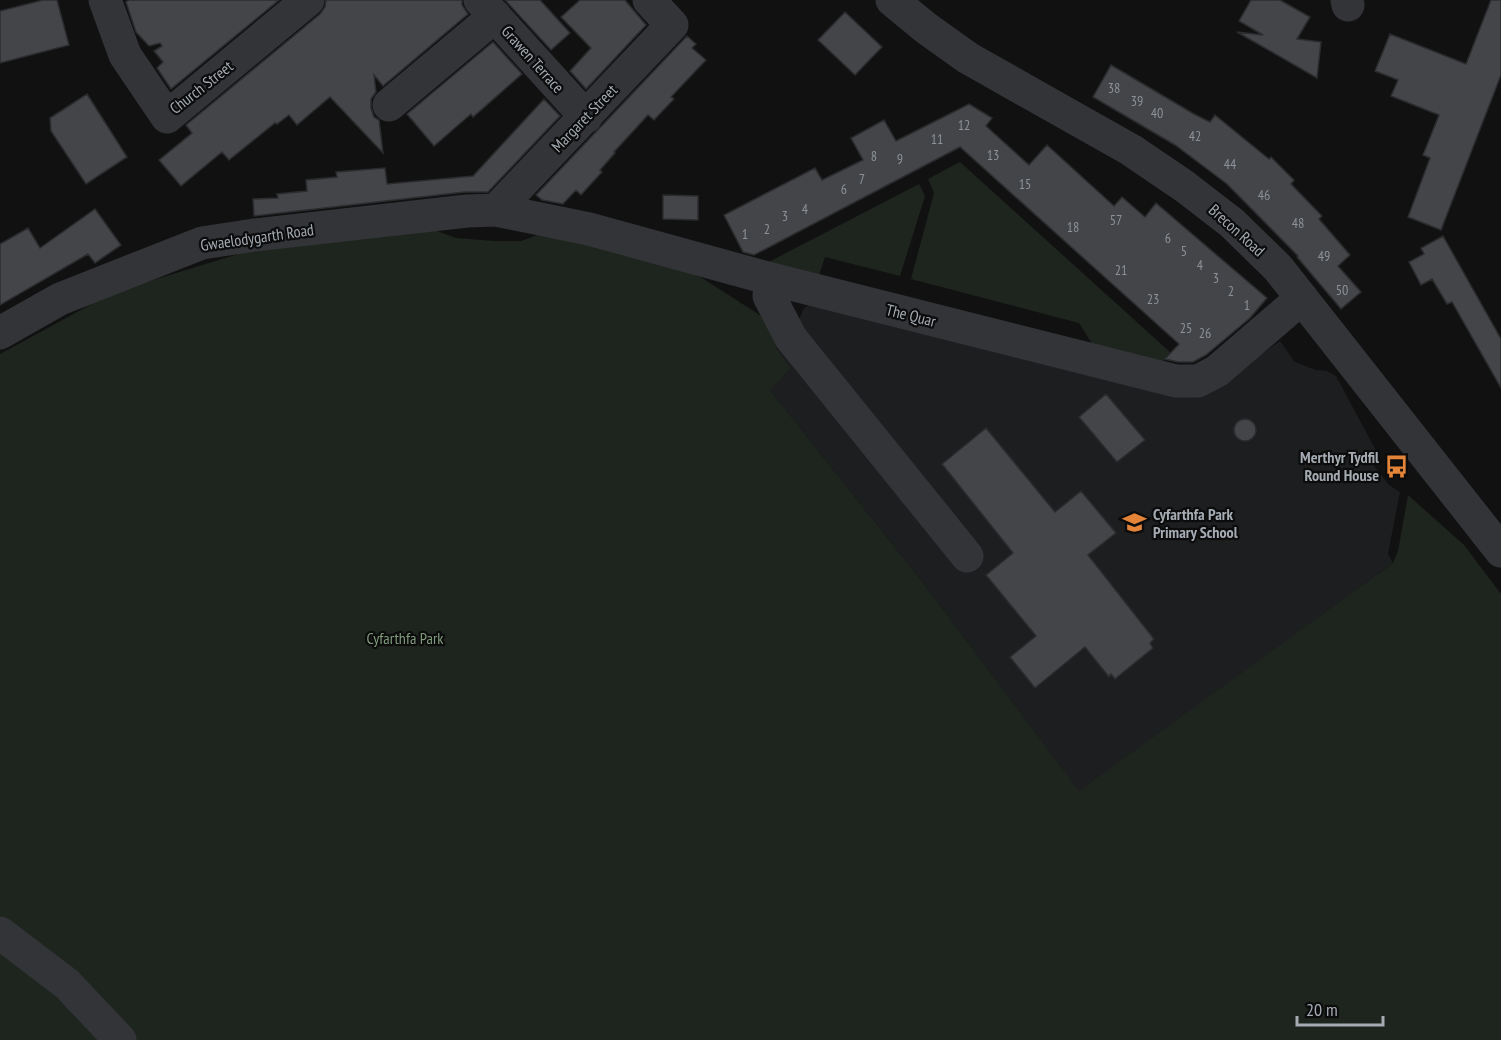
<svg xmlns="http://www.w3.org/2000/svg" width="1501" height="1040" font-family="'PT Sans Narrow',sans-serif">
  <rect width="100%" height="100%" fill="#111112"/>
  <path fill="#1d1e1f" d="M818 300 1202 396 1280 341 1295 362 1316 370 1327 371 1336 376 1379 456 1372 463 1389 485 1400 492 1388 554 1393 563 1079 792 928 589 769 389 791 368 776 348 791 338 804 308Z"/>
  <path fill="#1e251e" d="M960 162 1171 353 1157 368 1099 355 1079 323 911 279 934 193 928 179Z
    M919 184 925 196 900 276 825 257 817 281 761 266Z
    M429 228 456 238 494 241H521L546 232 677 265 702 278 766 319 783 343 776 348 791 368 770 390 928 589 1079 791 1393 563 1398 551 1408 495 1464 545 1501 594V1040H0V354L114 292 255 249Z"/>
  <path fill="#434548" stroke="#2b2c2e" stroke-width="1.5" d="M43 0H57L69 45 0 63V11Z
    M129 0H279L171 89 157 68 163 62 154 51 162 46 160 43 149 46 136 32 126 2Z
    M326 0H462V5L468 14 383 86 374 75 376 92 371 99V108L374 117 379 120 383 153 330 97 297 125 289 115 277 124 275 123 229 160 222 152 181 186 159 160 192 133 186 125 320 14 325 7Z
    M505 0H540L570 33 551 50Z
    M580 0H625L646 25 586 89 570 71 591 48 561 17Z
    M1251 0H1280L1310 17 1297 39 1321 42 1317 78 1237 32 1263 35 1239 21Z
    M1491 0H1501V75L1441 230 1408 217 1430 158 1423 155 1439 115 1391 96 1398 80 1375 71 1390 34 1466 64Z
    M845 12 882 47 855 75 818 40Z
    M687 36 696 44 692 48 706 60 671 97 674 99 654 120 648 115 614 152 615 153 600 170 602 172 581 195 576 190 563 204 542 200 536 195Z
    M493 42 522 74 473 117 471 114 434 146 407 114Z
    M1111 65 1194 114 1210 122 1215 115 1269 159 1271 157 1294 180 1291 184 1322 216 1319 219 1350 255 1338 266 1361 292 1341 309 1297 257 1298 256 1227 184 1175 145 1093 97Z
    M87 94 127 157 86 184 51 131 50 118Z
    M544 99 560 116 488 192H465L254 216 253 199 278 198 277 194 307 191 306 180 337 177 336 172 385 168 387 184 473 176Z
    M969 104 992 118 986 126 1029 165 1047 145 1114 206 1122 197 1145 217 1156 203 1267 298 1250 318 1206 355 1193 362H1178L1165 359 1179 344 960 147 754 255 743 252 724 215 815 168 822 180 863 160 851 138 884 120 896 141Z
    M663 195 698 196V220L663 219Z
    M95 209 121 245 95 263 88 254 0 305V244L28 228 40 248Z
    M1443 236 1501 339V388L1452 302 1447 304 1432 279 1421 285 1409 262 1424 254 1421 248Z
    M1106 394 1145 440 1117 462 1079 417Z
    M1234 430a11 11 0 1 1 22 0a11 11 0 1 1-22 0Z
    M986 428 1055 512 1081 491 1116 533 1088 555 1154 639 1150 643 1153 648 1115 679 1111 674 1109 677 1085 647 1035 688 1010 657 1036 636 986 575 1013 553 942 464Z"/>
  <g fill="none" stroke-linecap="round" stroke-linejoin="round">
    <path stroke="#323437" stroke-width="33" d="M105 0 125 55 167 117 308 0
      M480 0 586 117
      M892 0 926 28 968 58 1131 150 1184 186 1232 223 1278 268 1501 551
      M1347 0 1348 5
      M389 105 495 16
      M496 210 672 25 649 0
      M771 279 769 296 791 338 967 556
      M0 333 60 299 202 243 254 235 467 211 496 210 589 229 771 279 1176 381H1198L1217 371 1302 298
      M0 933 67 984 120 1040"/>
  </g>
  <defs>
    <symbol id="bus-bare" viewBox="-9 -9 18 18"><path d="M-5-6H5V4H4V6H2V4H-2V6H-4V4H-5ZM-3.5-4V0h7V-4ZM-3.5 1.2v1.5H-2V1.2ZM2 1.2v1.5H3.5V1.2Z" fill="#e38439" stroke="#0c0c0d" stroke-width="2.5" paint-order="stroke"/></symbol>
    <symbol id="school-bare" viewBox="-9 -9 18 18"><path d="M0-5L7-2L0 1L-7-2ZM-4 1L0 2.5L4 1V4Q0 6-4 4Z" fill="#e38439" stroke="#0c0c0d" stroke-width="2.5" paint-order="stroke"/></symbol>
  </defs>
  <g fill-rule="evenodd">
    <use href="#bus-bare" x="1380" y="450" width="33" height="33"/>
    <use href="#school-bare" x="1118" y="506" width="33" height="33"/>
  </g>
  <g text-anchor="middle" stroke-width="4.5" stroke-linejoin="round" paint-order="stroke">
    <g font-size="14" fill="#8c9298">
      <text x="1114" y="93">38</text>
      <text x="1137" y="106">39</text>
      <text x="1157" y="118">40</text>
      <text x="964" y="130">12</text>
      <text x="1195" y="141">42</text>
      <text x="937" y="144">11</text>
      <text x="993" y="160">13</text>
      <text x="874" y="161">8</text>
      <text x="900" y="164">9</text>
      <text x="1230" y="169">44</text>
      <text x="862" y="184">7</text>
      <text x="1025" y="189">15</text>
      <text x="844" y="194">6</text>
      <text x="1264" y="200">46</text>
      <text x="805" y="214">4</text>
      <text x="785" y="221">3</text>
      <text x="1116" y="225">57</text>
      <text x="1298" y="228">48</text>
      <text x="1073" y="232">18</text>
      <text x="767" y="234">2</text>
      <text x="745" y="239">1</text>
      <text x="1168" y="243">6</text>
      <text x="1184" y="256">5</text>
      <text x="1324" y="261">49</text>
      <text x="1200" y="270">4</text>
      <text x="1121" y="275">21</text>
      <text x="1216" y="283">3</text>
      <text x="1342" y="295">50</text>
      <text x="1231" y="296">2</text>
      <text x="1153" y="304">23</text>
      <text x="1247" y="310">1</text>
      <text x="1186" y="333">25</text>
      <text x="1205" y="338">26</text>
    </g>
    <g font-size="16" fill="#a4abb2" stroke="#0c0c0d">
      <text transform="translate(533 59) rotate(48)" y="6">Grawen Terrace</text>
      <text transform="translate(201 87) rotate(-38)" y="6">Church Street</text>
      <text transform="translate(584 118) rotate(-46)" y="6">Margaret Street</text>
      <text transform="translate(1237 230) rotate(42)" y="6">Brecon Road</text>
      <text transform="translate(257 237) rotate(-8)" y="6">Gwaelodygarth Road</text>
      <text transform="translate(911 315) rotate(14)" y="6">The Quar</text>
    </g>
    <g font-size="16" font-weight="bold" fill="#a4abb2" stroke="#0c0c0d" text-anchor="end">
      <text x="1379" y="463">Merthyr Tydfil<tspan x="1379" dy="18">Round House</tspan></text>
      <text x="1153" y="520" text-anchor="start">Cyfarthfa Park<tspan x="1153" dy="18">Primary School</tspan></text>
    </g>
    <g font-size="16" fill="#819c7c" stroke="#0c0c0d">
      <text x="405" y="644">Cyfarthfa Park</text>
    </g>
  </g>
  <path d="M1297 1016v9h86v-9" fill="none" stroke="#a4abb2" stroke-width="3"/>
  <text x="1306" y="1016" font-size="18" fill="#a4abb2" stroke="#0c0c0d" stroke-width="4.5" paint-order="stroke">20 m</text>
</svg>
